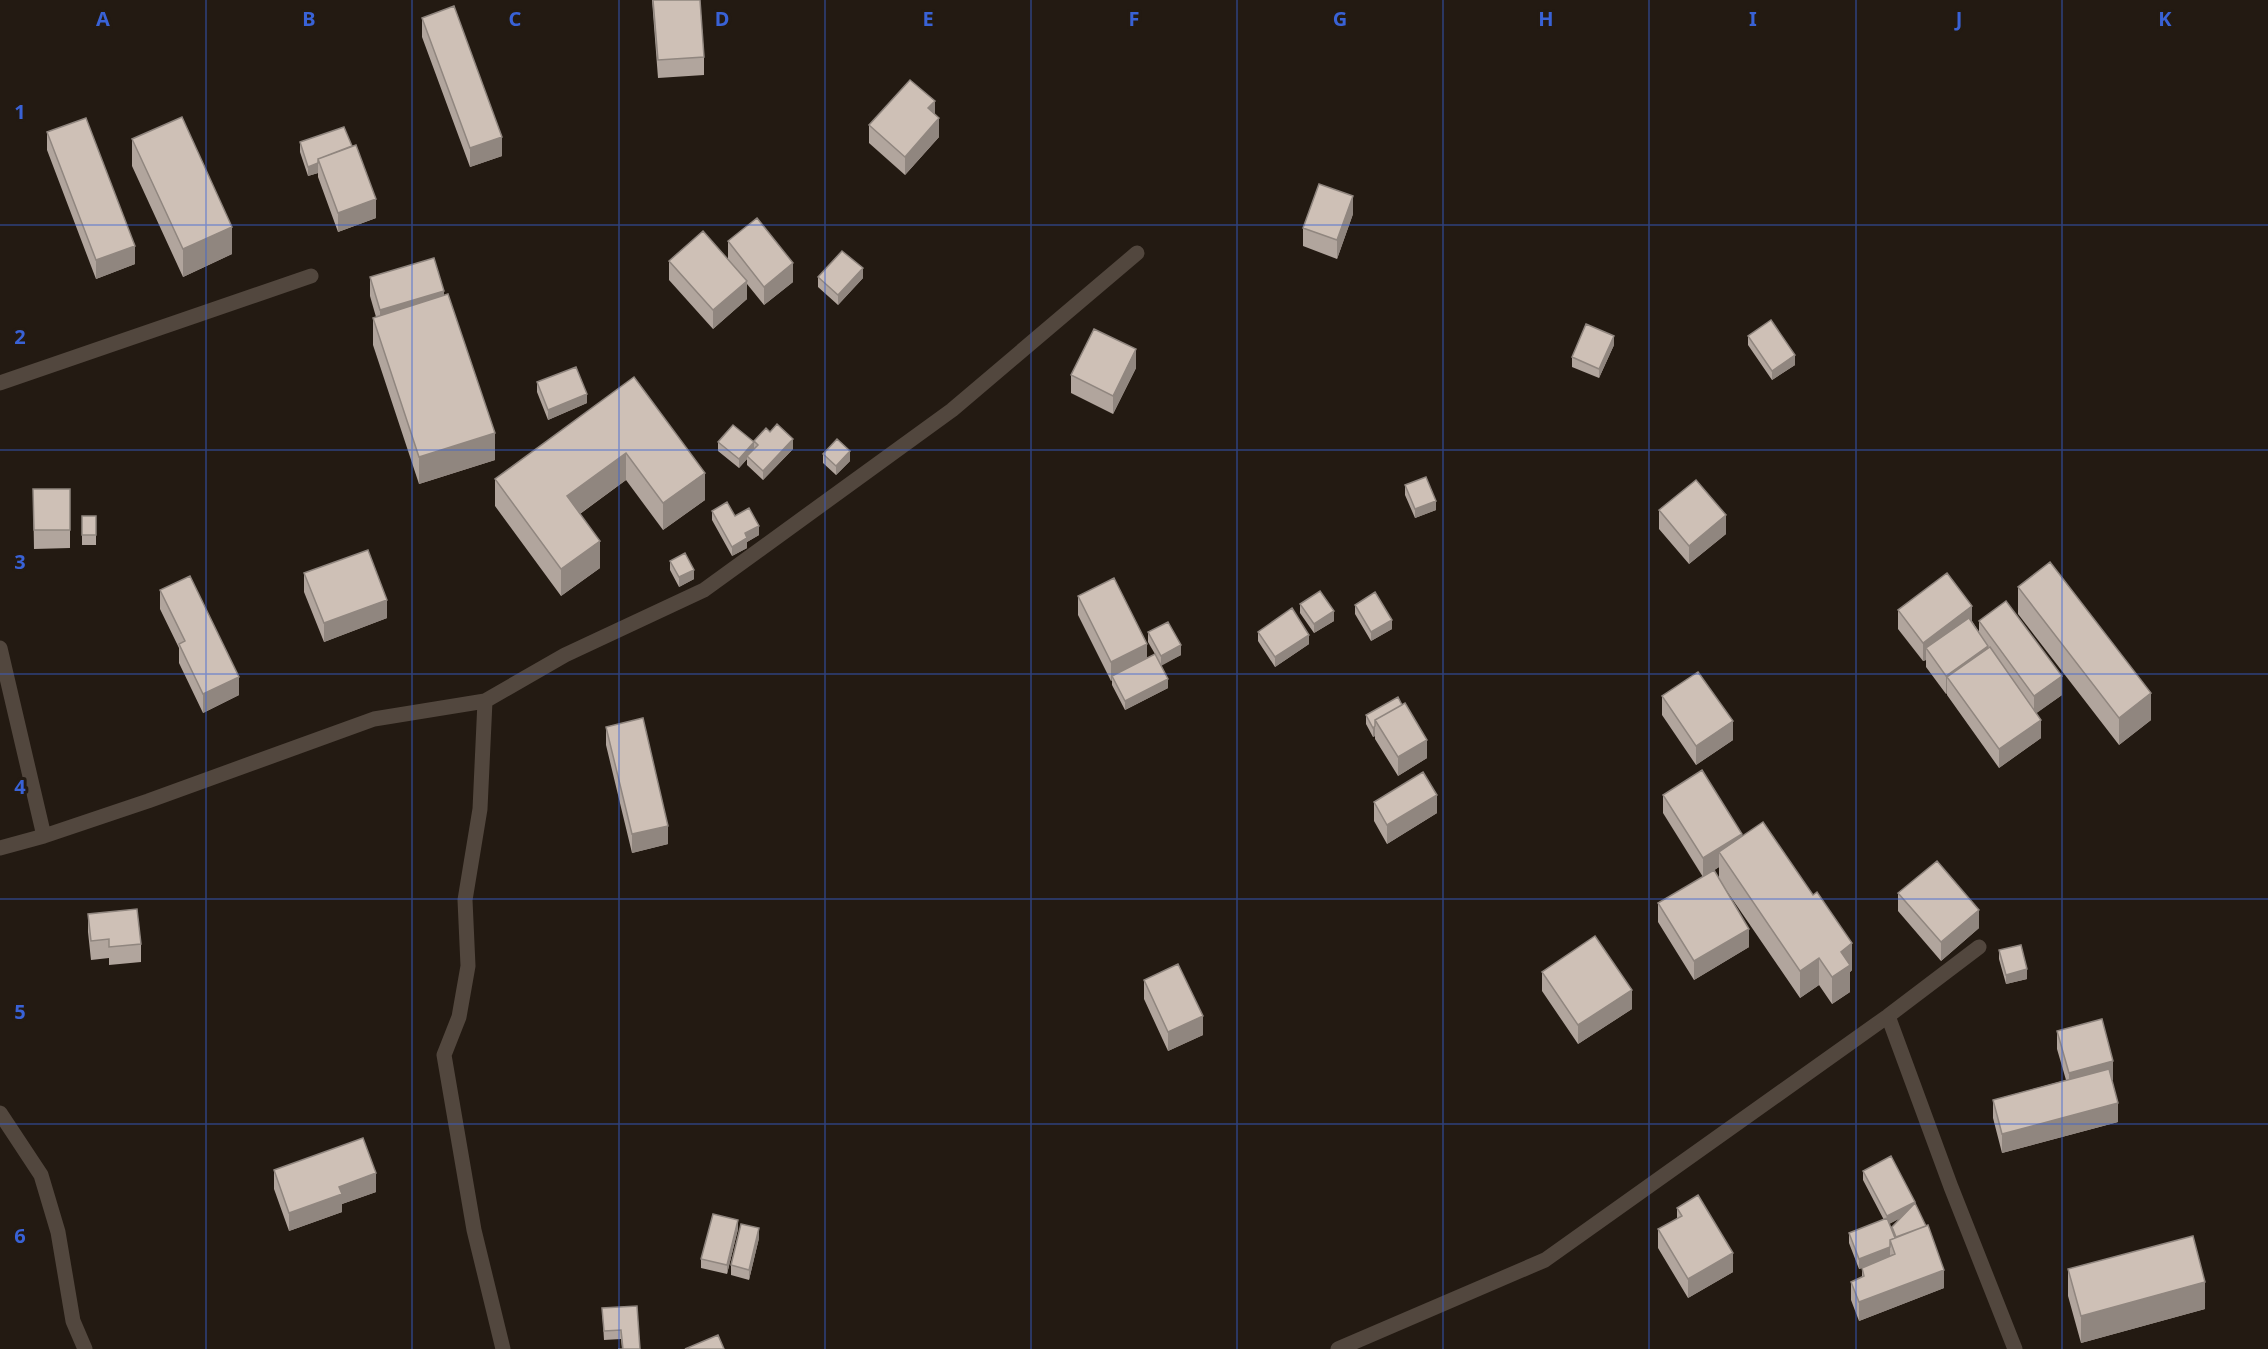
<svg xmlns="http://www.w3.org/2000/svg" width="2268" height="1349" font-family="'Noto Sans',sans-serif">
  <rect width="100%" height="100%" fill="#231a12"/>
  <g fill="none" stroke-linecap="round" stroke-linejoin="round">
    <path stroke="#52473e" stroke-width="15" d="M0 383 311 276
      M0 648 44 836
      M485 701 480 809 465 900 468 966 459 1017 444 1055 474 1230 503 1349
      M0 848 44 836 148 801 374 719 485 701 565 655 704 590 952 410 1137 253
      M1888 1016 1951 1187 2015 1349
      M0 1113 41 1175 58 1232 73 1321 85 1349
      M1338 1349 1545 1260 1888 1016 1979 947"/>
  </g>
  <path fill="#b1a59d" fill-rule="evenodd" d="M652 0H700L704 57V75L658 78Z
    M422 18 502 156 470 167 422 37Z
    M935 114 939 137 905 175 869 143V125Z
    M47 132 135 264 96 279 47 150Z
    M132 139 232 254 183 277 132 166Z
    M300 142 376 218 338 232 318 177V173L308 176 300 152Z
    M1353 214 1337 259 1303 246V228Z
    M728 241 793 282 764 305 747 284V299L713 329 669 280V261L728 259Z
    M370 277 444 295 495 460 419 484 373 345V318L376 317 370 296Z
    M818 277 863 278 838 305 818 287Z
    M1748 336 1795 365 1772 380 1748 345Z
    M1614 345 1599 378 1572 367V357Z
    M1136 368 1113 414 1071 393V375Z
    M634 377 705 500 663 530 626 480 580 514 600 568 561 596 495 506V479Z
    M537 382 587 403 548 420 537 392Z
    M754 441 793 449 763 480 747 465V459L739 468 718 451V442L754 449Z
    M823 454 850 461 836 475 823 463Z
    M1405 485 1436 510 1415 518 1405 495Z
    M33 489H70V548L34 549Z
    M1659 510 1726 534 1689 564 1659 529Z
    M712 511 735 516 759 535 747 542V548L732 556 712 520Z
    M82 516H96V545H82Z
    M670 561 694 579 679 587 670 570Z
    M304 573 387 618 324 642 304 592Z
    M2018 587 2151 720 2119 745 2018 614Z
    M160 590 239 695 203 713 179 663V648L160 609Z
    M1078 596 1147 658 1155 654 1148 642V632L1181 655 1161 665 1168 688 1125 710 1112 685V680L1111 681 1078 615Z
    M1300 604 1334 621 1314 633 1300 613Z
    M1355 605 1392 629 1371 641 1355 614Z
    M1898 610 1972 621 1979 632V621L2062 695 2036 713 2041 738 1999 768 1947 695V693L1946 694 1926 667V660L1923 661 1898 629Z
    M1258 632 1309 644 1275 667 1258 641Z
    M1662 696 1733 740 1696 765 1662 715Z
    M1398 697 1427 758 1398 776 1375 739V736L1373 737 1366 724V715Z
    M606 727 668 844 632 853 606 745Z
    M1663 795 1742 836 1852 970 1850 972V992L1832 1004 1819 985 1800 998 1724 887 1749 947 1694 980 1658 922V903L1703 877 1663 813ZM1719 867V878L1713 871Z
    M1374 802 1437 813 1387 844 1374 821Z
    M1898 893 1979 928 1941 961 1898 911Z
    M88 914 141 944V962L109 965V958L91 960 88 932Z
    M1999 950 2027 979 2006 984 1999 959Z
    M1542 972 1632 1009 1578 1044 1542 991Z
    M1144 980 1203 1035 1168 1051 1144 999Z
    M2057 1031 2113 1080H2112L2118 1122 2002 1153 1993 1118V1100L2066 1080 2057 1049Z
    M274 1170 376 1192 342 1204V1212L289 1231 274 1189Z
    M1863 1171 1915 1203 1944 1288 1859 1321 1851 1300V1282L1862 1278V1268L1859 1269 1849 1243V1233L1884 1220 1863 1180ZM1900 1218 1892 1227V1231L1889 1224Z
    M1677 1208 1733 1272 1688 1298 1658 1248V1229L1677 1219Z
    M738 1229 727 1274 701 1268V1259Z
    M759 1238 749 1280 731 1275V1265Z
    M2068 1269 2205 1309 2081 1343 2068 1296Z
    M637 1306 622 1349 621 1339 604 1340 602 1308Z"/>
  <path fill="#90867f" d="M935 101V120L928 108Z
    M939 118V137L905 175V157Z
    M502 137V156L470 167V148Z
    M318 163V173L308 176V167Z
    M1353 196V214L1337 259V240Z
    M376 199V218L338 232V213Z
    M232 227V254L183 277V249Z
    M135 246V264L96 279V260Z
    M793 263V282L764 305V287Z
    M863 268V278L838 305V295Z
    M747 281V299L713 329V310Z
    M444 291V309L380 328V310Z
    M1614 336V345L1599 378V369Z
    M1136 349V368L1113 414V396Z
    M1795 355V365L1772 380V371Z
    M587 394V403L548 420V410Z
    M495 433V460L419 484V457Z
    M793 439V449L763 480V471Z
    M754 442V452L747 456V459L739 468V459Z
    M850 451V461L836 475V466Z
    M626 453V480L567 523V496Z
    M705 473V500L663 530V503Z
    M1436 501V510L1415 518V509Z
    M1726 515V534L1689 564V546Z
    M759 526V535L747 542V548L732 556V547L745 533Z
    M600 541V568L561 596V569Z
    M694 570V579L679 587V577Z
    M387 600V618L324 642V623Z
    M1972 606V625L1926 648V660L1923 661V643Z
    M1334 611V621L1314 633V624Z
    M1392 620V629L1371 641V632Z
    M1309 635V644L1275 667V657Z
    M1147 644V663L1112 676V680L1111 681V662Z
    M1181 645V655L1161 666V656Z
    M1988 646V664L1947 677V693L1946 694V676Z
    M2062 676V695L2034 715V696Z
    M239 677V695L203 713V694Z
    M1168 679V688L1125 710V701Z
    M2151 693V720L2119 745V718Z
    M2041 720V738L1999 768V749Z
    M1733 721V740L1696 765V746Z
    M1375 726V736L1373 737V728Z
    M1427 740V758L1398 776V757Z
    M1437 795V813L1387 844V825Z
    M668 826V844L632 853V834Z
    M1742 834V853L1719 852V867L1703 877V858Z
    M1979 910V928L1941 961V942Z
    M1749 929V947L1694 980V961Z
    M1852 943V970L1850 972V992L1832 1004V977L1841 952Z
    M1819 958V985L1800 998V971Z
    M2027 969V979L2006 984V975Z
    M1632 990V1009L1578 1044V1025Z
    M1203 1016V1035L1168 1051V1032Z
    M2113 1061V1080L2069 1092V1073Z
    M2118 1103V1122L2002 1153V1134Z
    M376 1173V1192L342 1204V1212L289 1231V1213L339 1187Z
    M1915 1202V1211L1887 1225V1216Z
    M738 1220V1229L727 1274V1265Z
    M759 1228V1238L749 1280V1270Z
    M1890 1247V1257L1859 1269V1259Z
    M1733 1253V1272L1688 1298V1279Z
    M1944 1270V1288L1859 1321V1302Z
    M2205 1282V1309L2081 1343V1316Z"/>
  <path fill="#cec0b6" stroke="#90867f" stroke-width="1.5" d="M653 0H700L704 57 658 60Z
    M454 6 502 137 470 148 422 18Z
    M910 80 935 101 928 108 939 118 905 157 869 125Z
    M182 117 232 227 183 249 132 139Z
    M86 118 135 246 96 260 47 132Z
    M344 127 352 146 318 159V163L308 167 300 142Z
    M356 145 376 199 338 213 318 159Z
    M1319 184 1353 196 1337 240 1303 228Z
    M757 218 793 263 764 287 728 241Z
    M703 231 747 281 713 310 669 261Z
    M842 251 863 268 838 295 818 277Z
    M434 258 444 291 380 310 370 277Z
    M448 294 495 433 419 457 373 318Z
    M1771 320 1795 355 1772 371 1748 336Z
    M1586 324 1614 336 1599 369 1572 357Z
    M1094 329 1136 349 1113 396 1071 375Z
    M576 367 587 394 548 410 537 382Z
    M634 377 705 473 663 503 626 453 567 496 600 541 561 569 495 479Z
    M777 424 793 439 763 471 747 456 758 445 754 441 766 428 770 432Z
    M733 425 754 442 739 459 718 442Z
    M837 439 850 451 836 466 823 454Z
    M1426 477 1436 501 1415 509 1405 485Z
    M1696 480 1726 515 1689 546 1659 510Z
    M33 489H70V530H34Z
    M727 502 735 516 749 508 759 526 745 533 747 538 732 547 712 511Z
    M82 516H96V535H82Z
    M368 550 387 600 324 623 304 573Z
    M685 553 694 570 679 577 670 561Z
    M2050 562 2151 693 2119 718 2018 587Z
    M1947 573 1972 606 1923 643 1898 610Z
    M190 576 239 677 203 694 179 644 185 641 160 590Z
    M1114 578 1147 644 1111 662 1078 596Z
    M1320 591 1334 611 1314 624 1300 604Z
    M1375 592 1392 620 1371 632 1355 605Z
    M2006 601 2062 676 2034 696 1979 621Z
    M1292 608 1309 635 1275 657 1258 632Z
    M1969 618 1988 646 1946 676 1926 648Z
    M1168 622 1181 645 1161 656 1148 632Z
    M1990 647 2041 720 1999 749 1947 677Z
    M1155 654 1168 679 1125 701 1112 676Z
    M1698 672 1733 721 1696 746 1662 696Z
    M1398 697 1402 705 1375 720V726L1373 728 1366 715Z
    M1405 703 1427 740 1398 757 1375 720Z
    M643 718 668 826 632 834 606 727Z
    M1702 770 1742 834 1703 858 1663 795Z
    M1423 772 1437 795 1387 825 1374 802Z
    M1763 822 1813 895 1817 892 1852 943 1841 952 1850 965 1832 977 1819 958 1800 971 1719 852Z
    M1937 861 1979 910 1941 942 1898 893Z
    M1714 870 1749 929 1694 961 1658 903Z
    M137 909 141 944 109 947V939L91 941 88 914Z
    M1595 936 1632 990 1578 1025 1542 972Z
    M2021 945 2027 969 2006 975 1999 950Z
    M1178 964 1203 1016 1168 1032 1144 980Z
    M2102 1019 2113 1061 2069 1073 2057 1031Z
    M2109 1069 2118 1103 2002 1134 1993 1100Z
    M363 1138 376 1173 339 1187 342 1194 289 1213 274 1170Z
    M1891 1156 1915 1202 1887 1216 1863 1171Z
    M1698 1195 1733 1253 1688 1279 1658 1229 1682 1216 1677 1208Z
    M1915 1203 1926 1226 1896 1237 1892 1227Z
    M713 1214 738 1220 727 1265 701 1259Z
    M1887 1218 1895 1238 1890 1240V1247L1859 1259 1849 1233Z
    M741 1224 759 1228 749 1270 731 1265Z
    M1928 1225 1944 1270 1859 1302 1851 1282 1864 1276 1862 1268 1895 1254 1890 1240Z
    M2193 1236 2205 1282 2081 1316 2068 1269Z
    M637 1306 640 1349H618H623L621 1330 604 1331 602 1308Z
    M718 1335 724 1349H685Z"/>
  <path fill="none" stroke="#3962d6" stroke-width="1.5" stroke-opacity="0.55" d="M206 0V1349M412 0V1349M619 0V1349M825 0V1349M1031 0V1349M1237 0V1349M1443 0V1349M1649 0V1349M1856 0V1349M2062 0V1349M0 225H2268M0 450H2268M0 674H2268M0 899H2268M0 1124H2268"/>
  <g font-size="20" text-anchor="middle" font-weight="bold" fill="#3962d6" stroke="#231a12" stroke-width="6" stroke-linejoin="round" paint-order="stroke">
    <text x="103" y="26">A</text>
    <text x="309" y="26">B</text>
    <text x="515" y="26">C</text>
    <text x="722" y="26">D</text>
    <text x="928" y="26">E</text>
    <text x="1134" y="26">F</text>
    <text x="1340" y="26">G</text>
    <text x="1546" y="26">H</text>
    <text x="1753" y="26">I</text>
    <text x="1959" y="26">J</text>
    <text x="2165" y="26">K</text>
    <text x="20" y="119">1</text>
    <text x="20" y="344">2</text>
    <text x="20" y="569">3</text>
    <text x="20" y="794">4</text>
    <text x="20" y="1019">5</text>
    <text x="20" y="1243">6</text>
  </g>
</svg>
